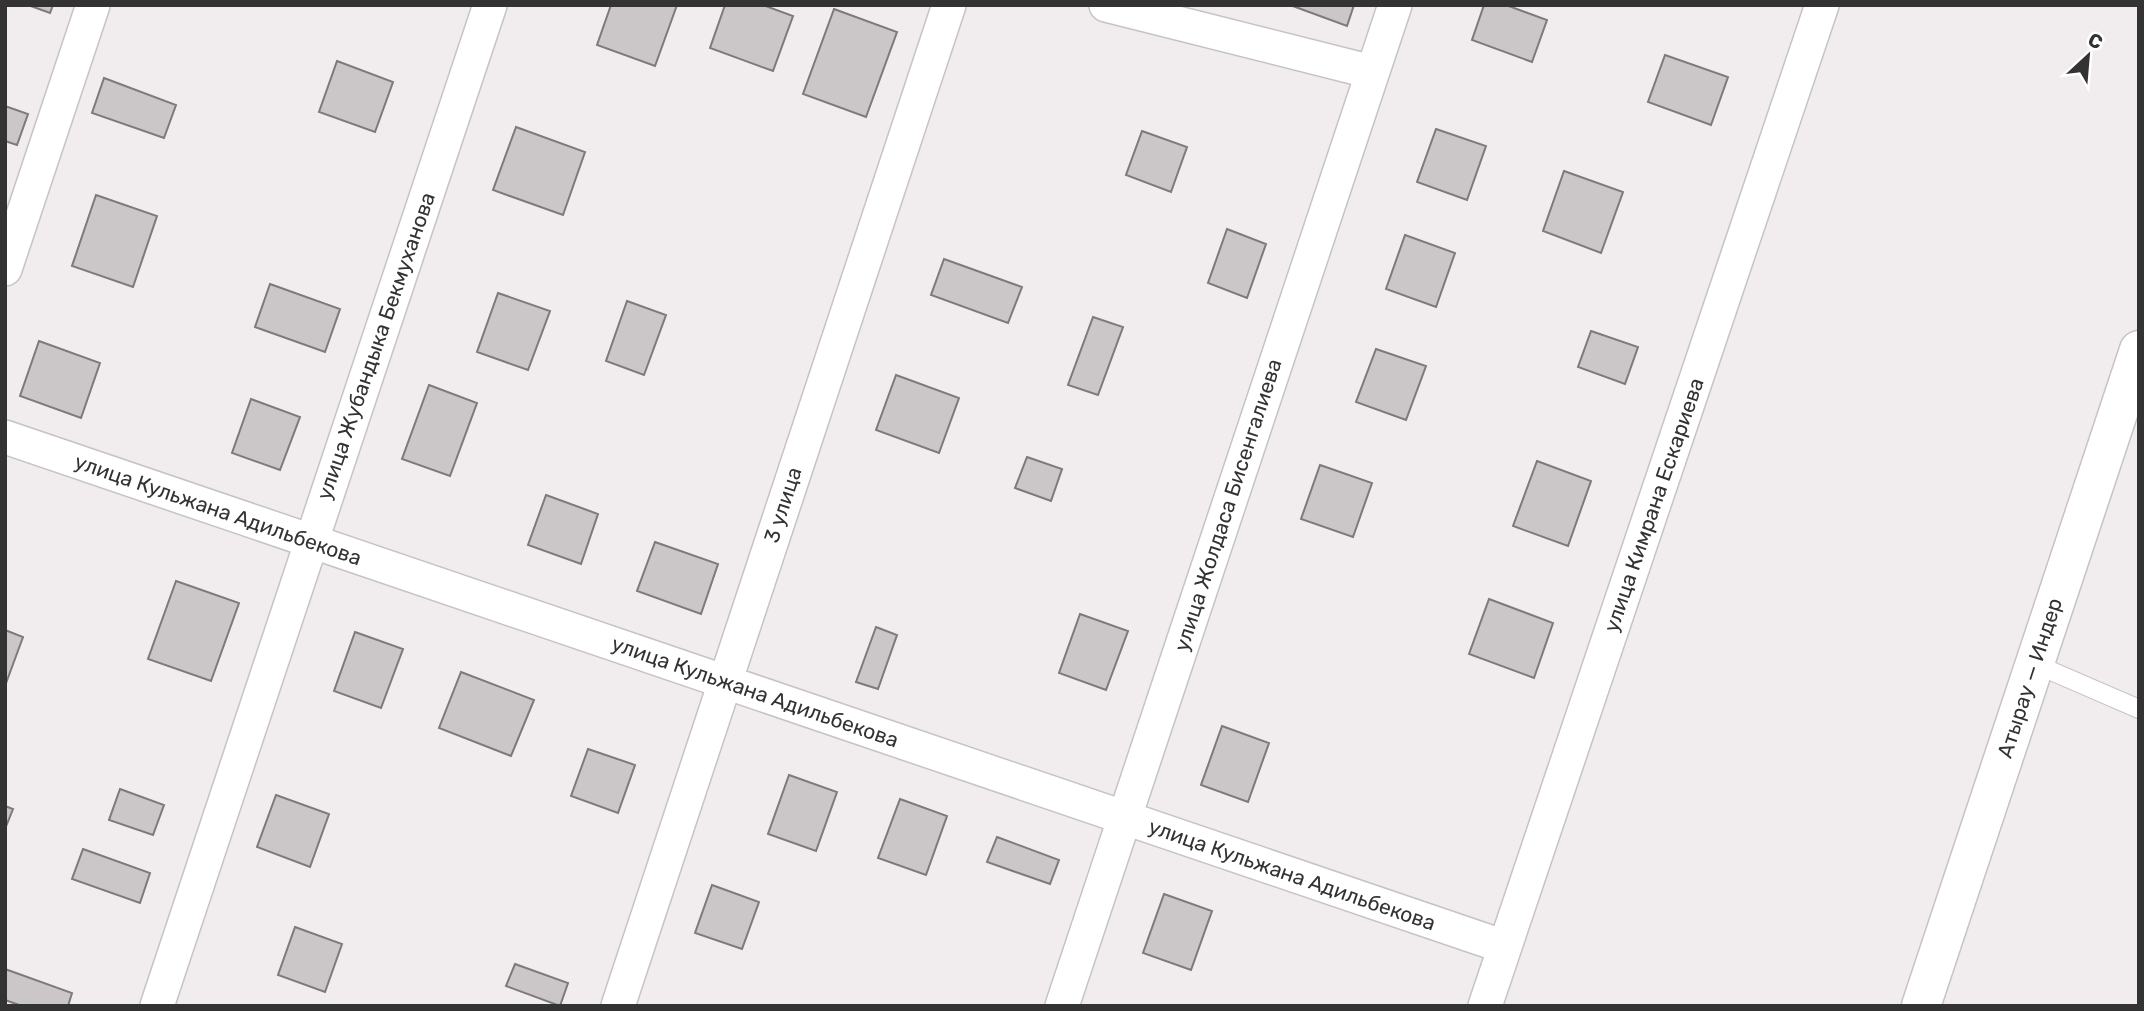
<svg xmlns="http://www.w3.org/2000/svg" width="2144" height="1011" font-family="Rubik,sans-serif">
  <rect width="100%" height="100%" fill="#f1edee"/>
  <path fill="#cbc7c8" stroke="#7e7a7b" stroke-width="2" d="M28 5H53L50 13Z
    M611 5H677L655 66 597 45Z
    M725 5H763L793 16 773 71 710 48Z
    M1290 5H1354L1347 26Z
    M1484 5H1506L1547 20 1532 62 1472 40Z
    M834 9 897 32 866 117 803 94Z
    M1665 55 1728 77 1711 125 1648 102Z
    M337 61 393 82 375 132 319 112Z
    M104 78 176 105 164 138 92 113Z
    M5 106 28 114 17 145 5 141Z
    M516 127 585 152 563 215 493 190Z
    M1436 129 1486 146 1467 200 1417 182Z
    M1142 131 1187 147 1171 192 1126 175Z
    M1564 171 1623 192 1601 253 1543 231Z
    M96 195 157 216 133 287 72 266Z
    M1227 229 1266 244 1247 298 1208 283Z
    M1405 235 1455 253 1436 307 1386 289Z
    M944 259 1022 287 1008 323 931 295Z
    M270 284 340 309 325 352 255 327Z
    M498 293 550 311 528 370 477 352Z
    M627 301 666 315 644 375 606 361Z
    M1093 317 1123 327 1098 395 1068 385Z
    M1591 331 1638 347 1625 384 1578 367Z
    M39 341 100 363 81 418 20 396Z
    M1376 349 1426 366 1406 420 1356 402Z
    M896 375 959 398 939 453 876 430Z
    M429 385 477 403 450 476 402 459Z
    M251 399 300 417 280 470 232 453Z
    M1027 457 1062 469 1051 501 1015 488Z
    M1537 461 1591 481 1568 546 1513 526Z
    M1320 465 1372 483 1353 537 1301 519Z
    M546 495 598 514 581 564 528 545Z
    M655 542 718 564 701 614 637 591Z
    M176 581 239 603 211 681 148 659Z
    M1489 599 1553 623 1534 678 1469 654Z
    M1080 614 1128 631 1106 690 1059 673Z
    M876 627 897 635 878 689 856 682Z
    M5 630 23 637 5 686Z
    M355 632 403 649 381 708 334 691Z
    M461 672 534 700 511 756 439 728Z
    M1222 726 1269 743 1248 802 1201 785Z
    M588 749 635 765 618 813 571 796Z
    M789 775 837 792 816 851 768 834Z
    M120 789 164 805 153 835 109 820Z
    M276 795 329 814 310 867 257 847Z
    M900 799 947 816 926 875 878 858Z
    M5 806 13 809 5 829Z
    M997 837 1059 860 1050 884 987 862Z
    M83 849 150 873 140 903 72 879Z
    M712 885 759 902 742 949 695 933Z
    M1164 894 1212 911 1191 970 1143 953Z
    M295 927 342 944 325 992 278 975Z
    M515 964 568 983 560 1006 506 986Z
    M5 969 72 993 68 1006H22L5 1000Z"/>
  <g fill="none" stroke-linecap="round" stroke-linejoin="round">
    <defs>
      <path id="lane" d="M2035 664 2139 709"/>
      <path id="street" d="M1106 5 1372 72
        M5 269 93 5
        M5 437 1505 947
        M157 1006 490 5
        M618 1006 949 5
        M1062 1006 1395 5
        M1485 1006 1822 5"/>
      <path id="secondary" d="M1921 1006 2139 350"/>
    </defs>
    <use href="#lane" stroke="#c7c3c4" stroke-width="20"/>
    <use href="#street" stroke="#c7c3c4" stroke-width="36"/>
    <use href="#secondary" stroke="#c7c3c4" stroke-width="41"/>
    <use href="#lane" stroke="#fff" stroke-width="18"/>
    <use href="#street" stroke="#fff" stroke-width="33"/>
    <use href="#secondary" stroke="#fff" stroke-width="38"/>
  </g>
  <g text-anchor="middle" stroke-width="6" stroke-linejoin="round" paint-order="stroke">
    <g font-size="21" fill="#343333" stroke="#fff">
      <text transform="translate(376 346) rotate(-71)" y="7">улица Жубандыка Бекмуханова</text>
      <text transform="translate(783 505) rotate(-72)" y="7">3 улица</text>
      <text transform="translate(1228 505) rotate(-72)" y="7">улица Жолдаса Бисенгалиева</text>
      <text transform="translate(1654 505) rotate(-71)" y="7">улица Кимрана Ескариева</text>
      <text transform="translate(218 510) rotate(19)" y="7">улица Кульжана Адильбекова</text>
      <text transform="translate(2030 678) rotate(-72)" y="7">Атырау — Индер</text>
      <text transform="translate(755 692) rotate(19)" y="7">улица Кульжана Адильбекова</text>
      <text transform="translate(1292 875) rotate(19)" y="7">улица Кульжана Адильбекова</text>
    </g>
  </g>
  <rect width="2144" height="1011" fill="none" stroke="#343333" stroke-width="14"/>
  <g transform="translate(2088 56) rotate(26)" stroke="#ffffff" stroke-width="5" paint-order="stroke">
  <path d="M0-5L12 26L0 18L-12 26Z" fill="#343333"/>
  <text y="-10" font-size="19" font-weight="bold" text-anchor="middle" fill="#343333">С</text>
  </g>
</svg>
